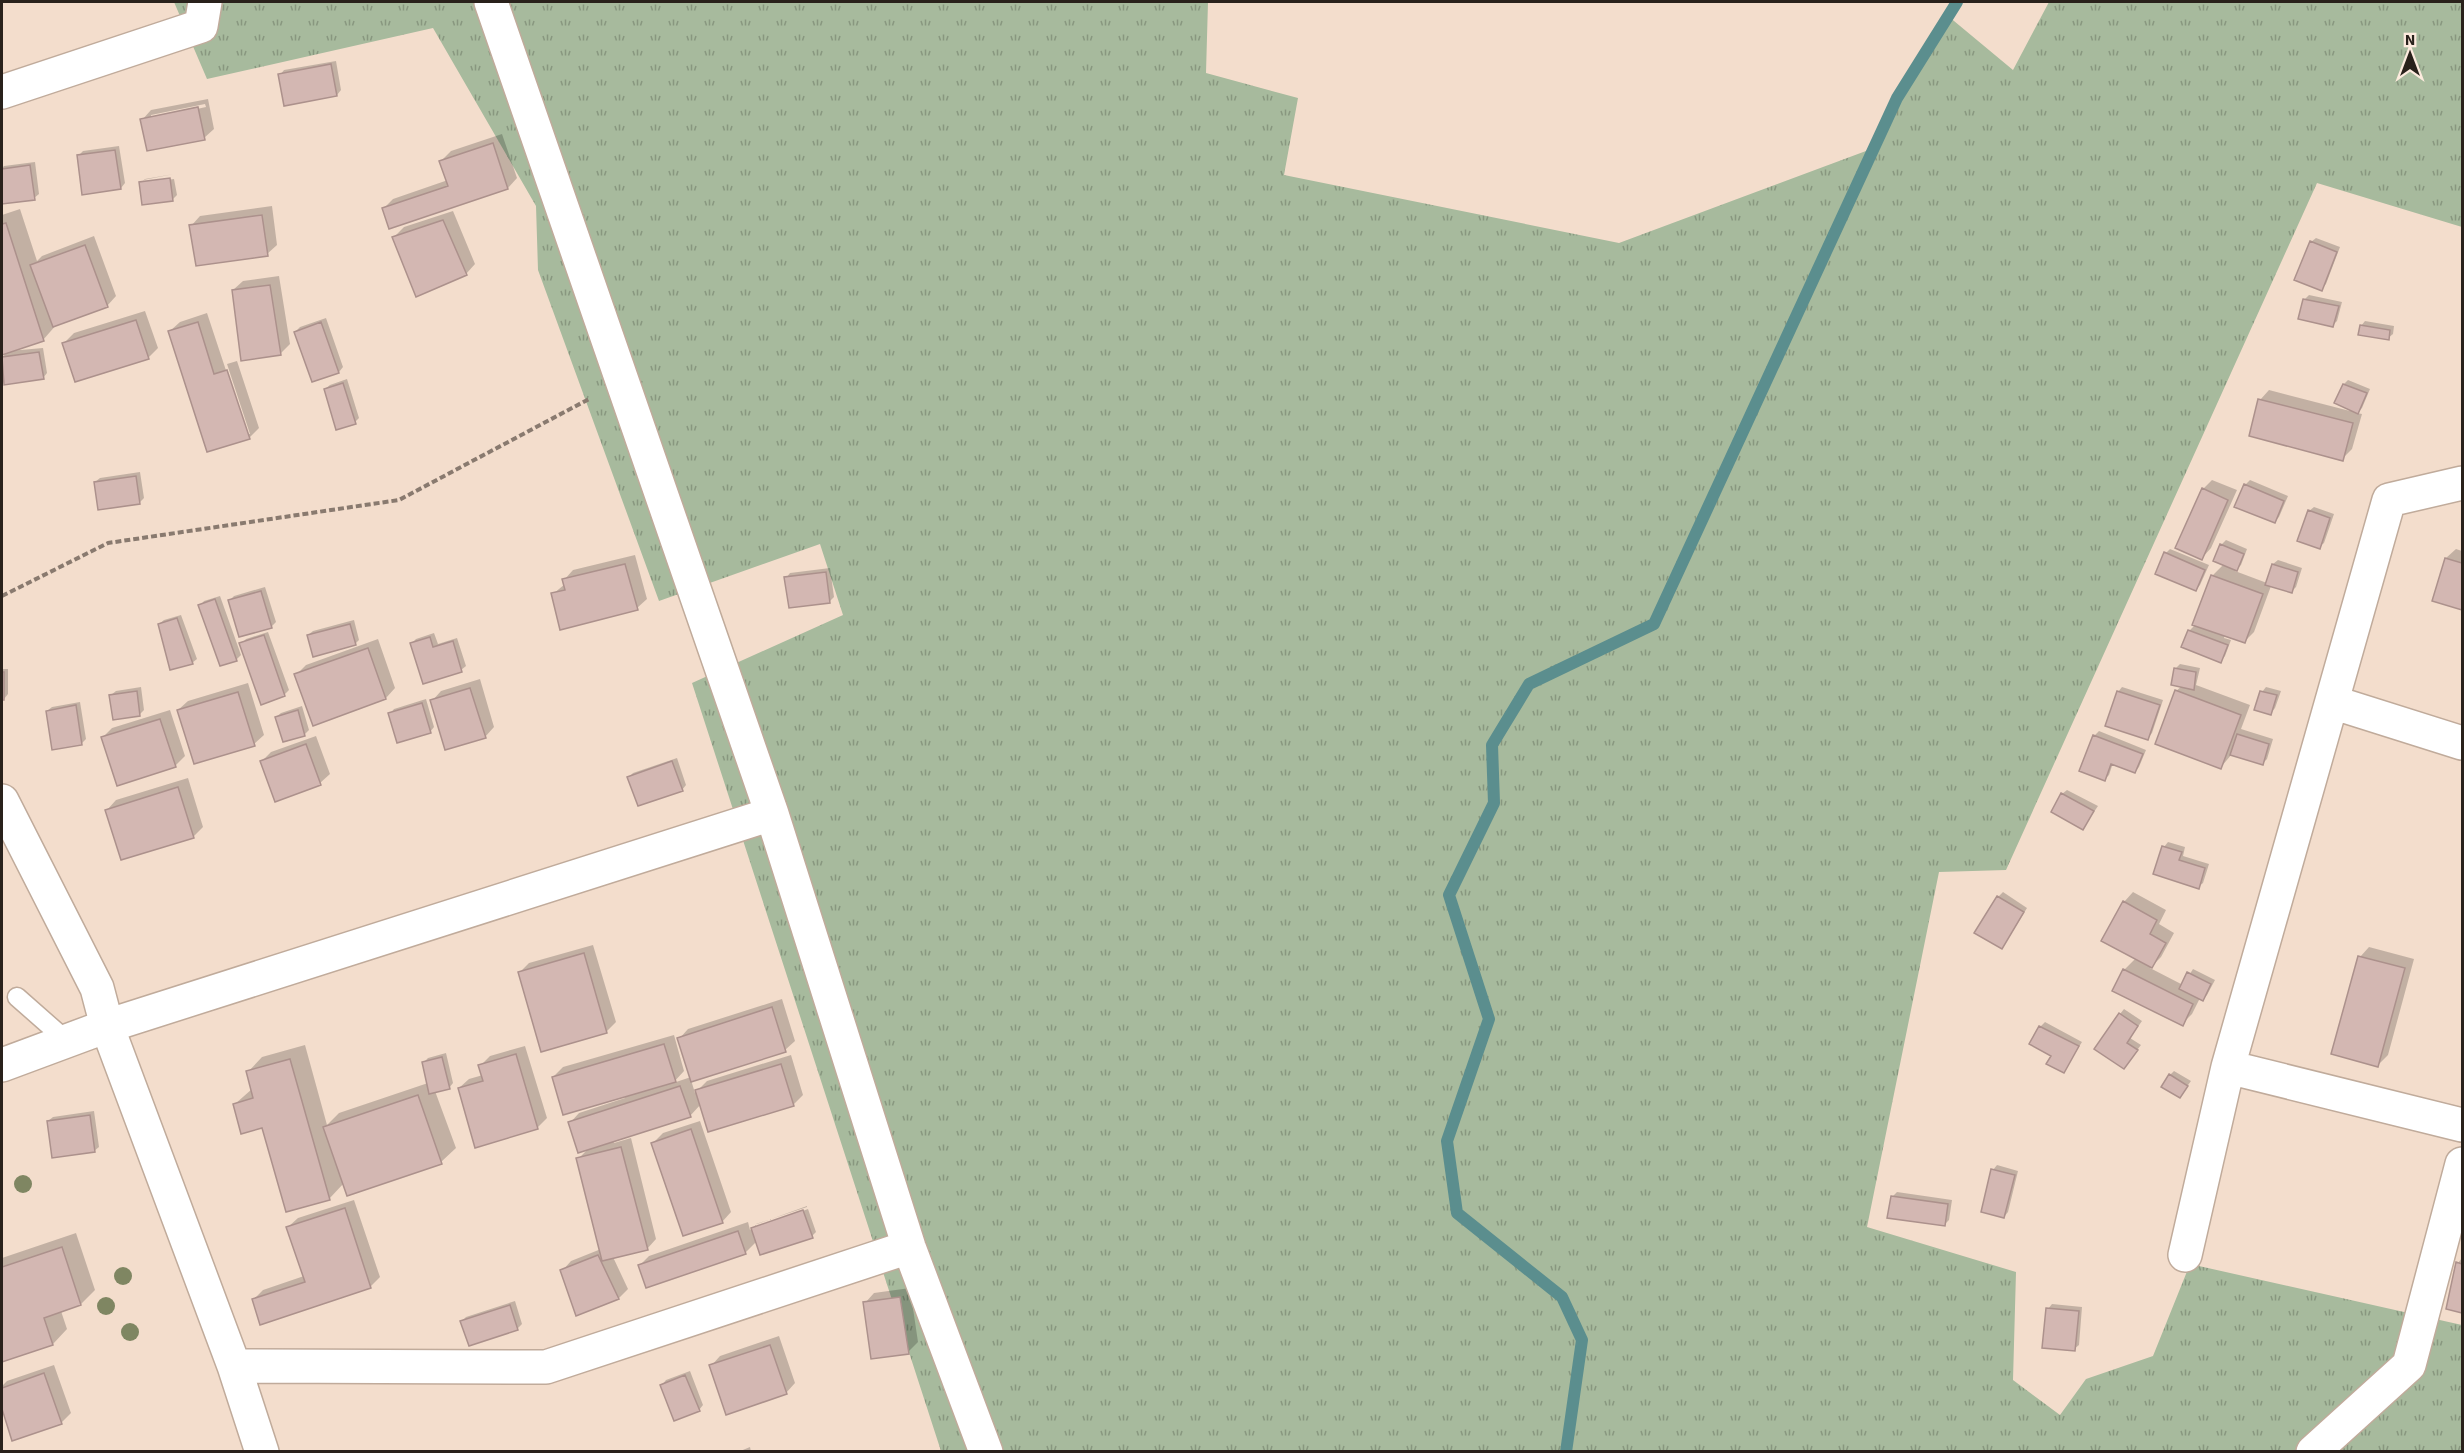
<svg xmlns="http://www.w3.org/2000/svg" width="2464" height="1453" font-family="'Source Sans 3',sans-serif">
  <defs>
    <pattern id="grass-tufts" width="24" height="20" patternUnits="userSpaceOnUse" patternTransform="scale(1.5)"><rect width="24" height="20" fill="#a7ba9d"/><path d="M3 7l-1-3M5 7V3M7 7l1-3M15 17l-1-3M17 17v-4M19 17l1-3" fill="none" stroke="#88977f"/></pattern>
  </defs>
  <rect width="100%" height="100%" fill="#f3ddcc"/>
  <path fill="url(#grass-tufts)" d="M174 2H1208L1206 73 1298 98 1284 175 1619 243 1874 148 1897 98 1948 16 2013 70 2049 2H2462V227L2317 183 2006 870 1939 872 1867 1227 2016 1272 2013 1380 2060 1415 2086 1379 2153 1356 2190 1264 2462 1325V1451H941L692 683 843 615 820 544 659 601 538 270 536 206 433 28 207 79Z"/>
  <path fill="#0003" fill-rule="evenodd" d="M336 61 341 90 337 95 280 75 284 70Z
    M208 99 214 129 204 138 142 120 151 110ZM205 104 206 107 151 119V115Z
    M502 134 517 178 508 188 390 227 383 209 393 199 448 180 441 161 451 151Z
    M119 146 125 183 121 188 78 156 83 151Z
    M35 162 39 194 34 198 4 203 2 168 4 166Z
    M174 174 143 180V183L174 179 177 195 172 200 140 183 145 179Z
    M272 206 277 245 267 254 191 226 200 216Z
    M20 209 37 261 42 256 94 236 116 296 107 306 57 324 43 340 9 351 43 348 47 373 43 378 5 383 2 358 7 352 2 354V215Z
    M453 211 475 264 466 274 394 237 404 227Z
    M2316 238 2340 247 2326 284 2321 289 2311 242Z
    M279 276 290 344 280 354 233 290 243 281Z
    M2309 295 2342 302 2337 321 2333 325 2300 318 2305 299Z
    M145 311 158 348 148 358 64 343 74 333Z
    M207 313 247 434H250L227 364 237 361 259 428 249 438 170 331 180 322Z
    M326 318 343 367 339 372 295 332 300 327Z
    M2365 321 2394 326 2393 334 2388 338 2361 326Z
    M347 379 359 418 355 422 325 389 330 385Z
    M2348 380 2370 389 2362 408 2357 413 2362 414 2352 449 2342 459 2260 400 2269 390 2350 411 2344 384Z
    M140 472 144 498 139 503 95 482 100 478Z
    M2212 480 2237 490 2211 548 2202 558 2203 489Z
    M2250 480 2288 496 2279 517 2274 522 2245 485Z
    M2314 507 2334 514 2324 543 2319 547 2309 511Z
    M2226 540 2247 549 2241 565 2235 571 2267 583 2273 564 2278 560 2302 568 2296 587 2291 592 2271 586 2254 632 2244 642 2225 635 2224 638 2231 640 2225 656 2221 661 2183 646 2190 630 2196 624 2212 576 2224 564 2221 545Z
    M2170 549 2209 565 2200 585 2196 590 2166 553Z
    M2456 549 2462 551V609L2434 600 2446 558Z
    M635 555 647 599 637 608 553 594 565 584 564 580 573 570Z
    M830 568 834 597 830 601 786 578 790 573Z
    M265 587 276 622 271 627 230 600 234 596Z
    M220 596 241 655 237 659 221 665 200 606 204 601Z
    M181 615 197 659 192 663 159 624 164 620Z
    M354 620 359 640 355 644 308 635 313 631Z
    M268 632 289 690 284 695 241 644 246 639Z
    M434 633 438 644 457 638 466 666 461 670 412 643 416 639Z
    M378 639 395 688 386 698 296 675 306 665Z
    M2180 664 2200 668 2196 685 2250 705 2241 729 2273 739 2267 759 2262 764 2232 754 2221 767 2176 691 2182 686 2175 669Z
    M2 669H8V694L4 699H2Z
    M480 679 494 727 485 737 432 701 441 691Z
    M248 683 264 735 254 744 178 710 188 701Z
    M141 687 144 710 139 715 111 695 116 691Z
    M2122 687 2163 700 2152 733 2148 738 2118 692Z
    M2266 687 2281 691 2275 708 2271 713 2262 692Z
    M426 699 434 727 430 732 390 714 394 709Z
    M80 702 86 739 81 744 47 711 52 707Z
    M302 706 309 730 305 734 284 740 276 717 281 713Z
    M170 710 185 756 175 766 103 737 112 728Z
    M2099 731 2146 750 2139 767 2135 772 2113 763 2109 775 2105 779 2094 736Z
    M316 736 330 774 320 783 261 762 271 752Z
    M677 758 686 785 682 790 629 777 633 773Z
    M188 778 203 827 193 837 107 810 116 800Z
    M2067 790 2098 806 2083 828 2062 794Z
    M2168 842 2185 847 2183 856 2209 864 2203 883 2198 887 2164 847Z
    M2003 892 2027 908 2006 942 1998 897Z
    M2133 892 2166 910 2159 924 2174 933 2161 957 2150 968 2183 985 2193 969 2215 980 2207 995 2203 999 2200 998 2192 1014 2182 1024 2124 970 2136 958 2124 902Z
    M593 945 616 1022 606 1032 519 973 529 963Z
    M2369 947 2414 959 2388 1055 2378 1065 2360 957Z
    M782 999 795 1041 785 1050 691 1080 695 1093 707 1081 791 1055 803 1095 794 1104 709 1130 701 1104 690 1116 613 1140 614 1143 631 1138 656 1239 647 1249 613 1257 628 1289 619 1298 577 1314 562 1271 571 1261 601 1249 578 1159 589 1148 570 1123 579 1113 625 1098 624 1095 553 1077 563 1067 674 1035 684 1071 673 1083 691 1077 679 1039 688 1029Z
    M2124 1009 2142 1021 2130 1038 2141 1045 2124 1067 2120 1014Z
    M2045 1022 2082 1042 2064 1071 2053 1055 2040 1027Z
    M305 1045 327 1125 339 1113 428 1083 423 1063 428 1058 446 1053 453 1083 449 1088 435 1091 456 1148 441 1162 344 1183 329 1199 263 1126 235 1104 252 1089 248 1072 262 1057Z
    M525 1046 547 1118 537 1128 459 1088 469 1079 483 1075 480 1066 490 1056Z
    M2174 1071 2191 1081 2180 1096 2170 1075Z
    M94 1111 99 1147 94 1151 48 1121 53 1117Z
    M700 1121 731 1212 722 1222 653 1143 663 1133Z
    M1997 1165 2018 1171 2008 1212 2004 1217 1993 1170Z
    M1897 1192 1952 1200 1949 1220 1944 1225 1892 1197Z
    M354 1200 380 1277 370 1287 254 1299 263 1290 304 1276 288 1227 298 1218Z
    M807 1206V1207L756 1224H757Z
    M808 1209 816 1232 812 1236 757 1241 745 1253 639 1266 649 1256 748 1222 750 1230 756 1225V1228Z
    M76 1233 95 1290 81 1304 61 1311 67 1329 53 1344 2 1360V1258Z
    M2462 1258V1312L2447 1308 2458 1263Z
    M910 1288 918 1342 908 1352 865 1303 874 1293Z
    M515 1301 522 1324 517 1329 462 1321 466 1317Z
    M2052 1304 2082 1307 2079 1345 2074 1349 2048 1309Z
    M779 1336 795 1383 786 1393 711 1366 720 1356Z
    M54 1365 71 1413 61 1423 13 1439 2 1404V1386L7 1381Z
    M690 1371 703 1405 699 1410 662 1385 666 1380Z
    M750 1447 751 1452H738Z"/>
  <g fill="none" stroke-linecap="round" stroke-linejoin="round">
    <path stroke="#5b8e8e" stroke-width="12" d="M1566 1452 1582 1340 1562 1297 1457 1213 1447 1141 1489 1019 1449 895 1494 803 1492 745 1529 684 1654 624 1897 98 1957 2"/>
  </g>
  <path fill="#d3b7b2" stroke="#ac918c" stroke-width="1.5" d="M331 64 337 96 284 106 278 74Z
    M198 107 205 140 147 151 140 119Z
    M493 143 508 189 389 229 382 208 448 186 439 161Z
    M115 150 121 189 82 195 77 155Z
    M30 165 35 200 2 204V169Z
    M170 178 173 201 142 205 139 182Z
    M262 215 268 256 196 266 189 225Z
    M443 220 467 275 416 297 392 237Z
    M6 223 44 341 2 355V224Z
    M2310 241 2337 252 2322 291 2294 280Z
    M85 245 108 307 53 327 30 265Z
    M270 285 281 355 241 361 232 290Z
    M2303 299 2339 306 2333 327 2298 319Z
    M136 320 149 359 75 382 62 343Z
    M198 322 214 374 227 370 250 439 207 452 168 331Z
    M321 322 339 373 312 382 294 332Z
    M2360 325 2390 330 2389 340 2358 335Z
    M39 352 44 379 4 385 2 357Z
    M343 383 356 424 336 430 324 389Z
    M2343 384 2367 393 2358 414 2334 403Z
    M2258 399 2353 423 2343 461 2249 436Z
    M136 476 140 504 98 510 94 482Z
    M2244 484 2284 501 2275 523 2234 507Z
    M2202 488 2228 500 2202 560 2175 548Z
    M2308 510 2330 518 2320 549 2297 541Z
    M2220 544 2244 554 2237 571 2213 561Z
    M2164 552 2205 570 2196 591 2155 574Z
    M2445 558 2462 563V610L2432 601Z
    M625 564 638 610 560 630 551 593 565 590 562 579Z
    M2272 564 2298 572 2292 593 2265 585Z
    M826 572 830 603 789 608 784 577Z
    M2211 575 2263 594 2245 643 2192 625Z
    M261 591 272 628 239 637 228 600Z
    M215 599 237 661 220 666 198 605Z
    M177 618 193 664 170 670 158 624Z
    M350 624 356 645 313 657 307 635Z
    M2188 630 2228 645 2221 663 2181 647Z
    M264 635 285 696 261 705 239 643Z
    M430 637 433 647 453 641 462 672 423 684 410 643Z
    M368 648 386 699 313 726 294 674Z
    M2174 668 2196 672 2194 690 2171 685Z
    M2 672H4V700H2Z
    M470 688 486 738 445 750 430 700Z
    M2175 690 2241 715 2221 769 2155 744Z
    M137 691 140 716 113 720 109 695Z
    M2117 691 2160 705 2148 740 2105 726Z
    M2260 691 2277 695 2271 715 2254 710Z
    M238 692 255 746 194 764 177 710Z
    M422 703 431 733 397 743 388 713Z
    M76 705 82 745 52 750 46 711Z
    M298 710 305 736 283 742 275 717Z
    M160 719 176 767 117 786 101 737Z
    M2237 734 2269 744 2263 765 2230 755Z
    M2093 735 2143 754 2135 773 2111 764 2105 781 2079 771Z
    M306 744 321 785 275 802 260 761Z
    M672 761 683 791 638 806 627 777Z
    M178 787 194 838 121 860 105 810Z
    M2061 793 2094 811 2083 830 2051 812Z
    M2162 846 2182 852 2179 860 2205 868 2199 889 2153 874Z
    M1997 896 2024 912 2002 949 1974 933Z
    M2123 901 2157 920 2150 934 2166 943 2152 968 2101 941Z
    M584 953 607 1033 541 1052 518 972Z
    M2358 956 2405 968 2378 1067 2331 1054Z
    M2123 969 2193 1004 2183 1026 2112 991Z
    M2187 972 2211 984 2203 1001 2179 989Z
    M772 1007 786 1052 691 1082 677 1038Z
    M2119 1013 2138 1026 2127 1043 2138 1050 2124 1069 2094 1049Z
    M2039 1026 2079 1046 2064 1073 2046 1064 2051 1056 2029 1044Z
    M664 1044 676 1082 563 1115 552 1077Z
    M516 1054 538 1129 475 1148 458 1088 483 1081 478 1065Z
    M442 1057 450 1089 429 1094 422 1062Z
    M290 1059 330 1200 286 1212 262 1128 241 1134 233 1104 253 1098 246 1071Z
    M781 1064 794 1106 708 1132 695 1090Z
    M2169 1074 2188 1086 2180 1098 2161 1087Z
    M680 1086 691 1117 578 1153 568 1122Z
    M418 1095 442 1164 347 1196 323 1127Z
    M90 1115 95 1152 52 1158 47 1121Z
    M691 1129 723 1223 683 1236 651 1143Z
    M621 1147 648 1250 602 1261 576 1158Z
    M1991 1169 2015 1175 2004 1218 1981 1212Z
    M1891 1196 1948 1204 1945 1226 1887 1218Z
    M345 1208 371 1288 260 1325 252 1299 305 1282 286 1227Z
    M803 1210 813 1238 760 1255 751 1228Z
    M738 1231 746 1254 646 1288 638 1265Z
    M62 1247 81 1305 44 1318 53 1345 2 1362V1267Z
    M598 1255 619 1299 576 1316 560 1270Z
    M2456 1262 2462 1264V1313L2446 1309Z
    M900 1297 909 1354 871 1359 863 1302Z
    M510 1305 518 1330 469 1346 460 1321Z
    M2046 1308 2079 1311 2075 1351 2042 1348Z
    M770 1345 787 1394 726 1415 709 1365Z
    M44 1373 62 1424 12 1441 2 1409V1388Z
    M685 1375 700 1411 674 1421 660 1385Z"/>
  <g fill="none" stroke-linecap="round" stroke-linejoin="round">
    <defs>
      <path id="lane" d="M17 997 67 1041"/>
      <path id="street" d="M491 2 772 814 909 1247 986 1452
        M2 92 201 26 205 2
        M2332 702 2462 743
        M2 801 97 988 107 1026 234 1366 262 1452
        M2 1065 107 1026 772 814
        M2228 1067 2462 1125
        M2185 1255 2228 1067 2389 500 2462 483
        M234 1366 546 1367 909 1247
        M2313 1452 2409 1365 2462 1164"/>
    </defs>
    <use href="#lane" stroke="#c0ab9b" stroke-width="21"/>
    <use href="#street" stroke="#c0ab9b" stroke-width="36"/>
    <path stroke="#897a6f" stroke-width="4" stroke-dasharray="6 3" stroke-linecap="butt" d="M2 596 108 543 399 500 589 399"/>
    <use href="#lane" stroke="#fff" stroke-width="18"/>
    <use href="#street" stroke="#fff" stroke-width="33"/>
  </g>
  <g fill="#7f8662">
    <circle cx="23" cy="1184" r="9"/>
    <circle cx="123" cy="1276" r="9"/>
    <circle cx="106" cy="1306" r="9"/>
    <circle cx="130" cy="1332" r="9"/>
  </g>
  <rect width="2464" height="1453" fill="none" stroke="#29211b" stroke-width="6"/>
  <g transform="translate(2410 54)" stroke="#fdebde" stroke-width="4.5" paint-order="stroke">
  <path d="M0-4.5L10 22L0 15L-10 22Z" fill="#29211b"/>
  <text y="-9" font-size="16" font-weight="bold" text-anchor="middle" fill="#29211b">N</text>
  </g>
</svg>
